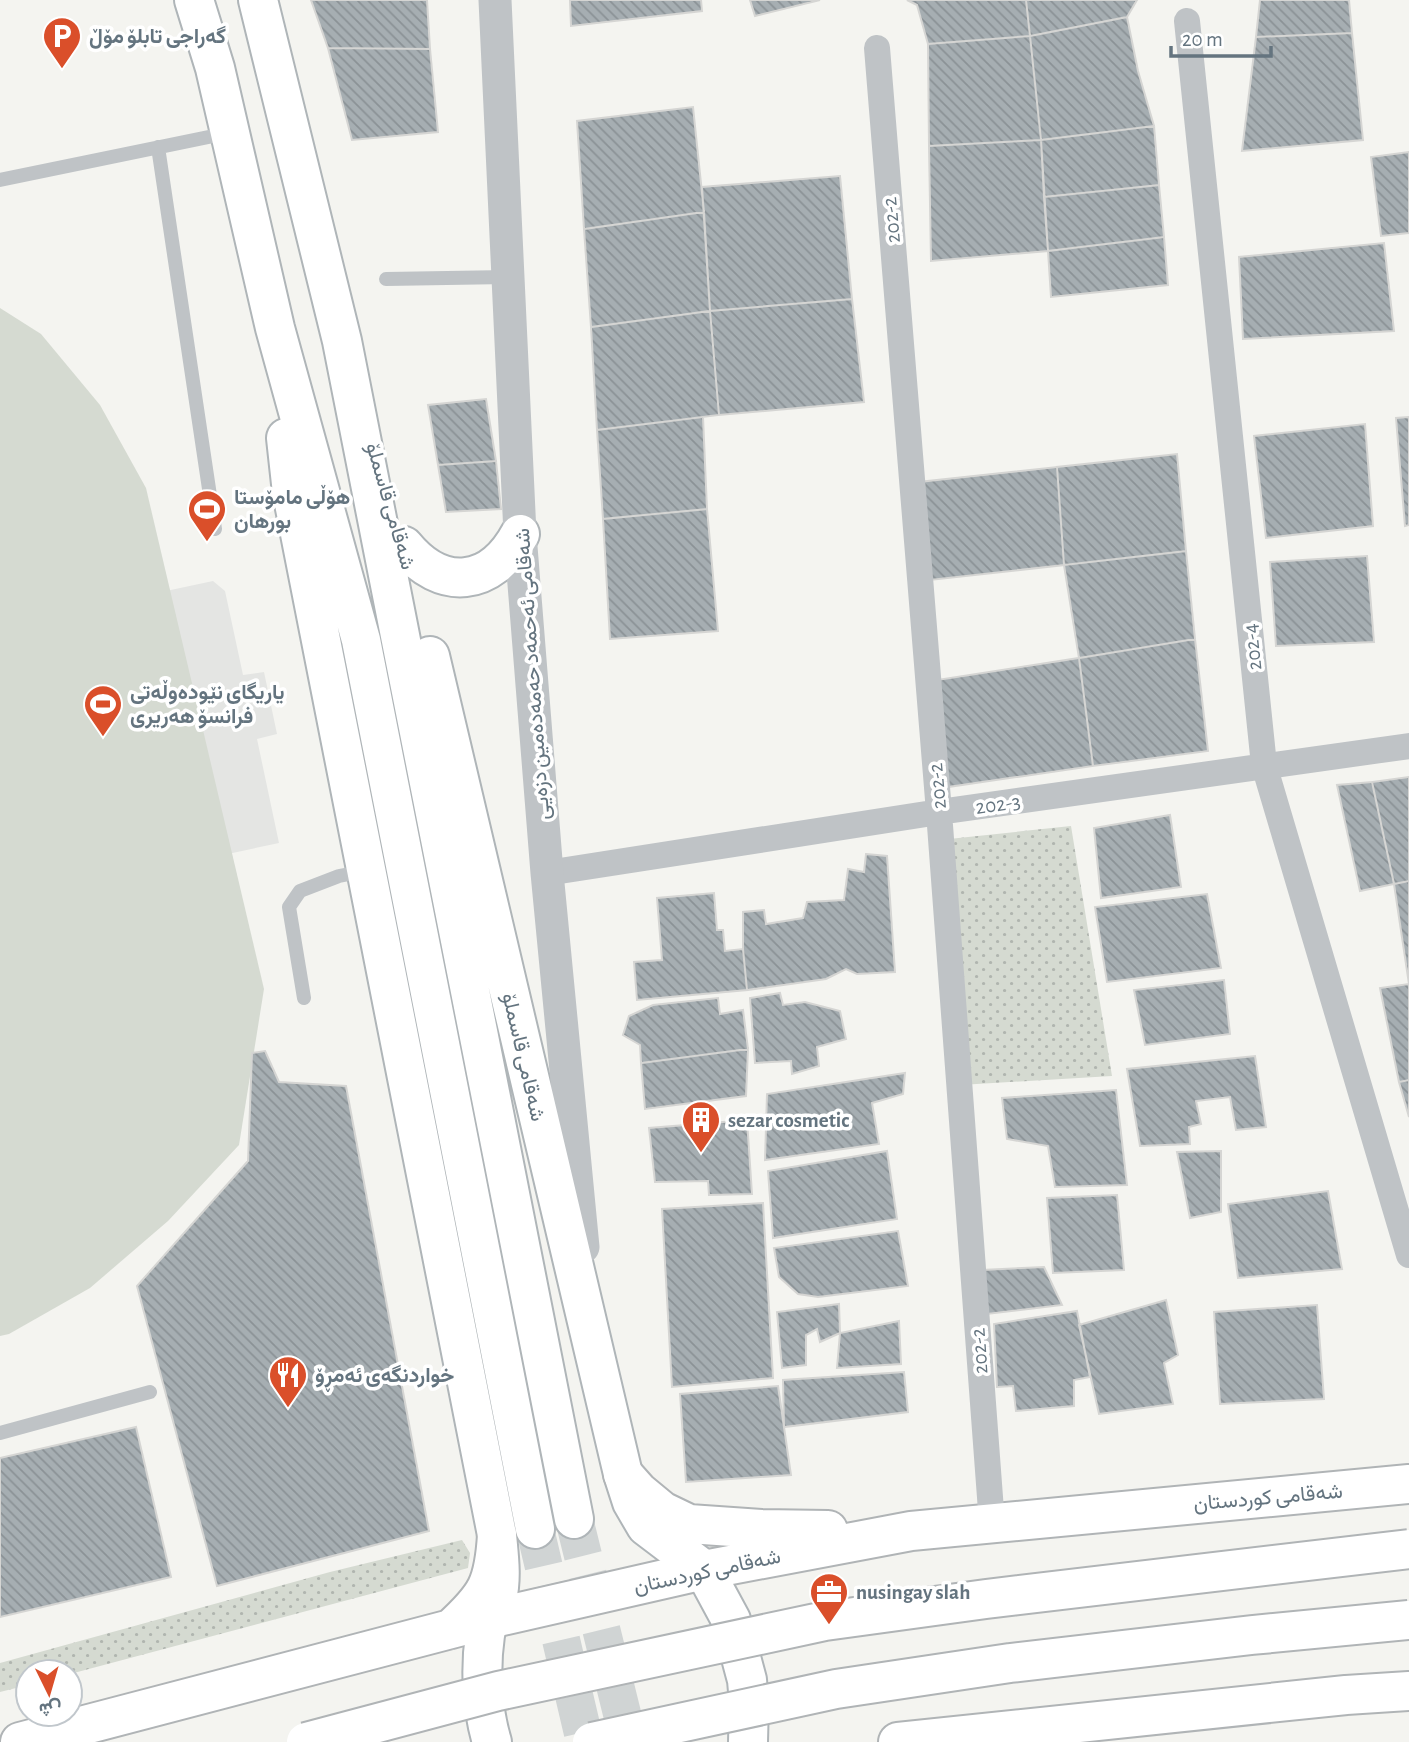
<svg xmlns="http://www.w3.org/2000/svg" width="1409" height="1742" font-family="'Alegreya Sans',Vazirmatn,sans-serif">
  <defs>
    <pattern id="park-dots" width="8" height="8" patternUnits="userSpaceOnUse" patternTransform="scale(1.75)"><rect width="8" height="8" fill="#d5dad1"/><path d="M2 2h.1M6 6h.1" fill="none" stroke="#b0b5af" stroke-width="1.8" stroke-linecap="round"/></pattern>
    <pattern id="building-back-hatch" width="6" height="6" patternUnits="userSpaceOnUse" patternTransform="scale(1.75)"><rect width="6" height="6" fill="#a6aeb2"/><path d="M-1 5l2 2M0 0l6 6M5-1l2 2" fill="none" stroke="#8b9296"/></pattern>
  </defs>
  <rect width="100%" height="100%" fill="#f4f4f0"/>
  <path fill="#e4e5e3" d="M213 581 225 591 243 675 264 672 277 734 257 739 279 843 209 858 152 594Z"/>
  <path fill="#d5dad1" d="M0 308 41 334 100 405 146 488 264 989 239 1145 168 1221 90 1288 9 1334 0 1336Z"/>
  <path fill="url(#park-dots)" d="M1071 826 1112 1076 960 1085 949 839Z
    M462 1540 470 1553 468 1568 70 1674 28 1672V1685L0 1692V1663L330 1572Z"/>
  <path fill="url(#building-back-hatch)" stroke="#d5d5d3" stroke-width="2" d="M311 0H427L430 49 328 48Z
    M570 0H701L702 11 571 26Z
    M750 0H820L755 16Z
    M907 0H1026L1030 36 928 44 917 5Z
    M1026 0H1137L1127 17 1030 36Z
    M1260 0H1349L1352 33 1256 37Z
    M1127 17 1138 71 1154 126 1041 140 1030 36Z
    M1352 33 1363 140 1242 151 1256 37Z
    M1030 36 1041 140 929 146 928 44Z
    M328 48 430 49 438 132 352 140Z
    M693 107 704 212 584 229 577 121Z
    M1154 126 1159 185 1044 197 1041 140Z
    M1041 140 1048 251 931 261 929 146Z
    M1409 152V233L1381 236 1371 157Z
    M840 176 852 299 710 311 702 187Z
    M1159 185 1164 237 1048 251 1044 197Z
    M704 212 710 311 591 327 584 229Z
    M1164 237 1168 285 1051 297 1048 251Z
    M1384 243 1394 331 1243 339 1239 257Z
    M852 299 864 402 719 415 710 311Z
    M710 311 719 415 597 430 591 327Z
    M486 399 496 461 438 465 428 405Z
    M703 417 707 509 603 519 597 430Z
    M1409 417V525L1405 526 1396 418Z
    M1365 424 1373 526 1266 538 1254 436Z
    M1177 454 1186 551 1064 565 1057 467Z
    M496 461 501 509 446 512 438 465Z
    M1057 467 1064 565 930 580 919 482Z
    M707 509 718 631 610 639 603 519Z
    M1186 551 1195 639 1079 658 1064 565Z
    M1367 556 1374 642 1276 646 1270 562Z
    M1195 639 1208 751 1093 766 1079 658Z
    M1079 658 1093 766 948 787 937 680Z
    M1409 777V881L1394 884 1372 782Z
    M1372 782 1394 884 1360 891 1337 785Z
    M1170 815 1181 887 1101 898 1094 828Z
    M866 854 887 856 895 972 857 974 846 969 826 979 747 990 743 949V912L764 910 766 924 803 918 807 902 844 900 848 869 864 872Z
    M1409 881V984L1394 884Z
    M714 893 717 930H723L725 951 743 949 747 990 637 1000 634 962 662 960 657 898Z
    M1207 894 1221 968 1107 982 1095 907Z
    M1224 980 1230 1034 1145 1045 1134 990Z
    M1409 984V1080L1399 1082 1380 988Z
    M780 993 783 1005 805 1002 840 1011 846 1039 817 1047 819 1066 792 1074 791 1061 755 1063 750 998Z
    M718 998 720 1014 743 1010 748 1049 641 1063 640 1045 623 1035 629 1016 653 1005Z
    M748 1049 746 1096 645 1109 641 1063Z
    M265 1051 279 1082 346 1086 429 1531 217 1586 137 1286 248 1161 252 1053Z
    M1255 1056 1266 1127 1236 1130 1230 1097 1196 1101 1201 1124 1189 1127 1190 1144 1140 1146 1127 1069Z
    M905 1073 903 1094 872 1103 879 1144 765 1160 767 1094Z
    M1409 1080V1117L1399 1082Z
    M1116 1090 1127 1185 1055 1187 1048 1146 1007 1139 1002 1098Z
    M747 1120 752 1194 709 1195 708 1181 655 1182 649 1128Z
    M887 1151 897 1219 773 1238 768 1171Z
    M1221 1151V1212L1190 1218 1177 1152Z
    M1328 1191 1342 1269 1238 1278 1228 1204Z
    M1117 1195 1124 1270 1053 1273 1047 1198Z
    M763 1203 773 1378 672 1387 662 1209Z
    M898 1231 908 1286 818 1297 798 1294 779 1277 774 1248Z
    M1044 1267 1062 1305 987 1314 982 1270Z
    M1166 1300 1178 1355 1164 1363 1173 1404 1099 1414 1079 1325Z
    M839 1304 840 1333 820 1342 817 1329 806 1335V1365L782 1368 777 1312Z
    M1317 1305 1324 1399 1220 1404 1214 1312Z
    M1077 1311 1090 1377 1074 1380V1406L1016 1411 1013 1386 997 1387 994 1324Z
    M899 1321 901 1364 837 1368 840 1333Z
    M904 1372 908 1412 784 1427 783 1380Z
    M778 1386 791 1475 686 1482 680 1394Z
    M136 1427 171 1577 0 1617V1458Z"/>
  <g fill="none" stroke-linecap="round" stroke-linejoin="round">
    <path stroke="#d0d4d4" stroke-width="38" stroke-dasharray="38 19" stroke-linecap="butt" d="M574 1519 629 1742
      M535 1529 585 1742"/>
    <defs>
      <path id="secondary" d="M194 0 215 68 275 328 361 640 535 1529
        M258 0 342 341 574 1519
        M286 438 292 493 497 1535C499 1557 502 1578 497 1599 495 1612 487 1622 485 1635 480 1669 482 1709 492 1742
        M404 546C442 592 491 587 520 534
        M430 656 623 1474 632 1502 646 1526 704 1570 731 1620 747 1680 749 1703 748 1742"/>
      <path id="trunk" d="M623 1474 639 1492 662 1511 689 1524 761 1529 828 1530
        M451 1629C487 1596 494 1584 497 1535
        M20 1742 489 1619 704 1570 911 1531 1409 1484
        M898 1742 1346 1695 1409 1691"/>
    </defs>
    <use href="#secondary" stroke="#afb5b8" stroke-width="42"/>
    <use href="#trunk" stroke="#b0b4b6" stroke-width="42"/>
    <path stroke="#bfc3c6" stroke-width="14" d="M158 147 215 529
      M0 180 228 133
      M386 279 508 277
      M304 998 289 907 300 891 339 876 365 871
      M0 1433 150 1392"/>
    <path stroke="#bfc3c6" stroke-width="26" d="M1187 21 1264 765 1409 1255
      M877 48 939 812 992 1524
      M547 873 939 812 1409 746"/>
    <path stroke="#bfc3c6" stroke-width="33" d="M495 0 520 534 547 873 583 1247"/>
    <use href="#secondary" stroke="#fff" stroke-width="38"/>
    <use href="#trunk" stroke="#fff" stroke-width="38"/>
    <defs>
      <path id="trunk-bridge" d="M306 1742 498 1691 825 1621 986 1599 1409 1549
        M592 1742 836 1689 1010 1663 1252 1635 1409 1620"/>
    </defs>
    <use href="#trunk-bridge" stroke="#b0b4b6" stroke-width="42" stroke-linecap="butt"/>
    <use href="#trunk-bridge" stroke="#fff" stroke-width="38"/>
  </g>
  <defs>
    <symbol id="parking-pin" viewBox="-11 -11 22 30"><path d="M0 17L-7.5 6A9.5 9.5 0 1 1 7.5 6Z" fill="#da4f2a" stroke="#fff"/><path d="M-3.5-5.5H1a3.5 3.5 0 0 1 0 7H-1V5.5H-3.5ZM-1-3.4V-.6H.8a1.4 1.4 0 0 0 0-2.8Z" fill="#fff"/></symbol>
    <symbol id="stadium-pin" viewBox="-11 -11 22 30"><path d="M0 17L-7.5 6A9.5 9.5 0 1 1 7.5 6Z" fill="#da4f2a" stroke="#fff"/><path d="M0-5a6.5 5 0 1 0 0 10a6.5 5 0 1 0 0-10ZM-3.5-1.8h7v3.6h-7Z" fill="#fff"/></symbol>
    <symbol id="building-pin" viewBox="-11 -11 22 30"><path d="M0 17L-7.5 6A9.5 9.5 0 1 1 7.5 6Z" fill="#da4f2a" stroke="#fff"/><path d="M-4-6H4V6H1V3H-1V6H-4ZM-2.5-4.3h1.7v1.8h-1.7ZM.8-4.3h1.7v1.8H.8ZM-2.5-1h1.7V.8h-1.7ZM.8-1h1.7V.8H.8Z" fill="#fff"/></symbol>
    <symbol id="restaurant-pin" viewBox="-11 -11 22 30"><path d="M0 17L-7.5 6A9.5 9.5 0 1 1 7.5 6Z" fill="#da4f2a" stroke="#fff"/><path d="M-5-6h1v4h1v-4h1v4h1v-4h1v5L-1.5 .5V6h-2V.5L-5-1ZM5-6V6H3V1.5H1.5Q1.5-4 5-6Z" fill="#fff"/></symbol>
    <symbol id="office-pin" viewBox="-11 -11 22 30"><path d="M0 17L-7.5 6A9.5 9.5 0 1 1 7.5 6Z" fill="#da4f2a" stroke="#fff"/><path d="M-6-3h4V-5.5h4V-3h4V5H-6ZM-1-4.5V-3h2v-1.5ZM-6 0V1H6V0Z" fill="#fff"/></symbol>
  </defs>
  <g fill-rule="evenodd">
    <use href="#parking-pin" x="40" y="14" width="44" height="60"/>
    <use href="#stadium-pin" x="185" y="487" width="44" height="60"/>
    <use href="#stadium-pin" x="81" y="682" width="44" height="60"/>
    <use href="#building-pin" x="679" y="1098" width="44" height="60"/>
    <use href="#restaurant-pin" x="266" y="1353" width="44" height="60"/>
    <use href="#office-pin" x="807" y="1570" width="44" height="60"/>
  </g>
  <g text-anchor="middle" stroke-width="7" stroke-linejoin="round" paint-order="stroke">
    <g font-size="21" font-weight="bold" fill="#64747f" stroke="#fff" text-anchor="start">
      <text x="89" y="43">گەراجی تابلۆ مۆڵ</text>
      <text x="234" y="504">هۆڵی مامۆستا<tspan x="234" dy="24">بورهان</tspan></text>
      <text x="130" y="699">یاریگای نێودەوڵەتی<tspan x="130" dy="24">فرانسۆ هەریری</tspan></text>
      <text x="728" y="1127">sezar cosmetic</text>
      <text x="315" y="1382">خواردنگەی ئەمڕۆ</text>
      <text x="856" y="1599">nusingay slah</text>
    </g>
    <g font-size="21" fill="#64747f" stroke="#fff">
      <text transform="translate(891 220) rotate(-95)" y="7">202-2</text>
      <text transform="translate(391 506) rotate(74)" y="7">شەقامی قاسملۆ</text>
      <text transform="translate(1252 647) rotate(-96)" y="7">202-4</text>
      <text transform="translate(532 674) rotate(-94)" y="7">شەقامی ئەحمەد حەمەدەمین دزەیی</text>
      <text transform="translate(937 786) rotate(-95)" y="7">202-2</text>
      <text transform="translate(998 804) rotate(-8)" y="7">202-3</text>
      <text transform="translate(524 1057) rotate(77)" y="7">شەقامی قاسملۆ</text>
      <text transform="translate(979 1351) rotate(-94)" y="7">202-2</text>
      <text transform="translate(1268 1497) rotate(-5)" y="7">شەقامی کوردستان</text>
      <text transform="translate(707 1571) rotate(-12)" y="7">شەقامی کوردستان</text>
    </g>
  </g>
  <g transform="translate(49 1693) rotate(175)"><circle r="33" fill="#ffffff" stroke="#c1c7cc" stroke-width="2"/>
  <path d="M0-5L12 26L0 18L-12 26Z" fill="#da4f2a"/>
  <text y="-10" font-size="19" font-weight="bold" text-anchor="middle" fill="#64747f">ش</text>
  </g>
  <path d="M1171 46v10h100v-10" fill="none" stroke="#64747f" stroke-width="3.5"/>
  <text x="1182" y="46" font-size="21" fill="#64747f" stroke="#ffffff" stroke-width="5" paint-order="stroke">20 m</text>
</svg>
